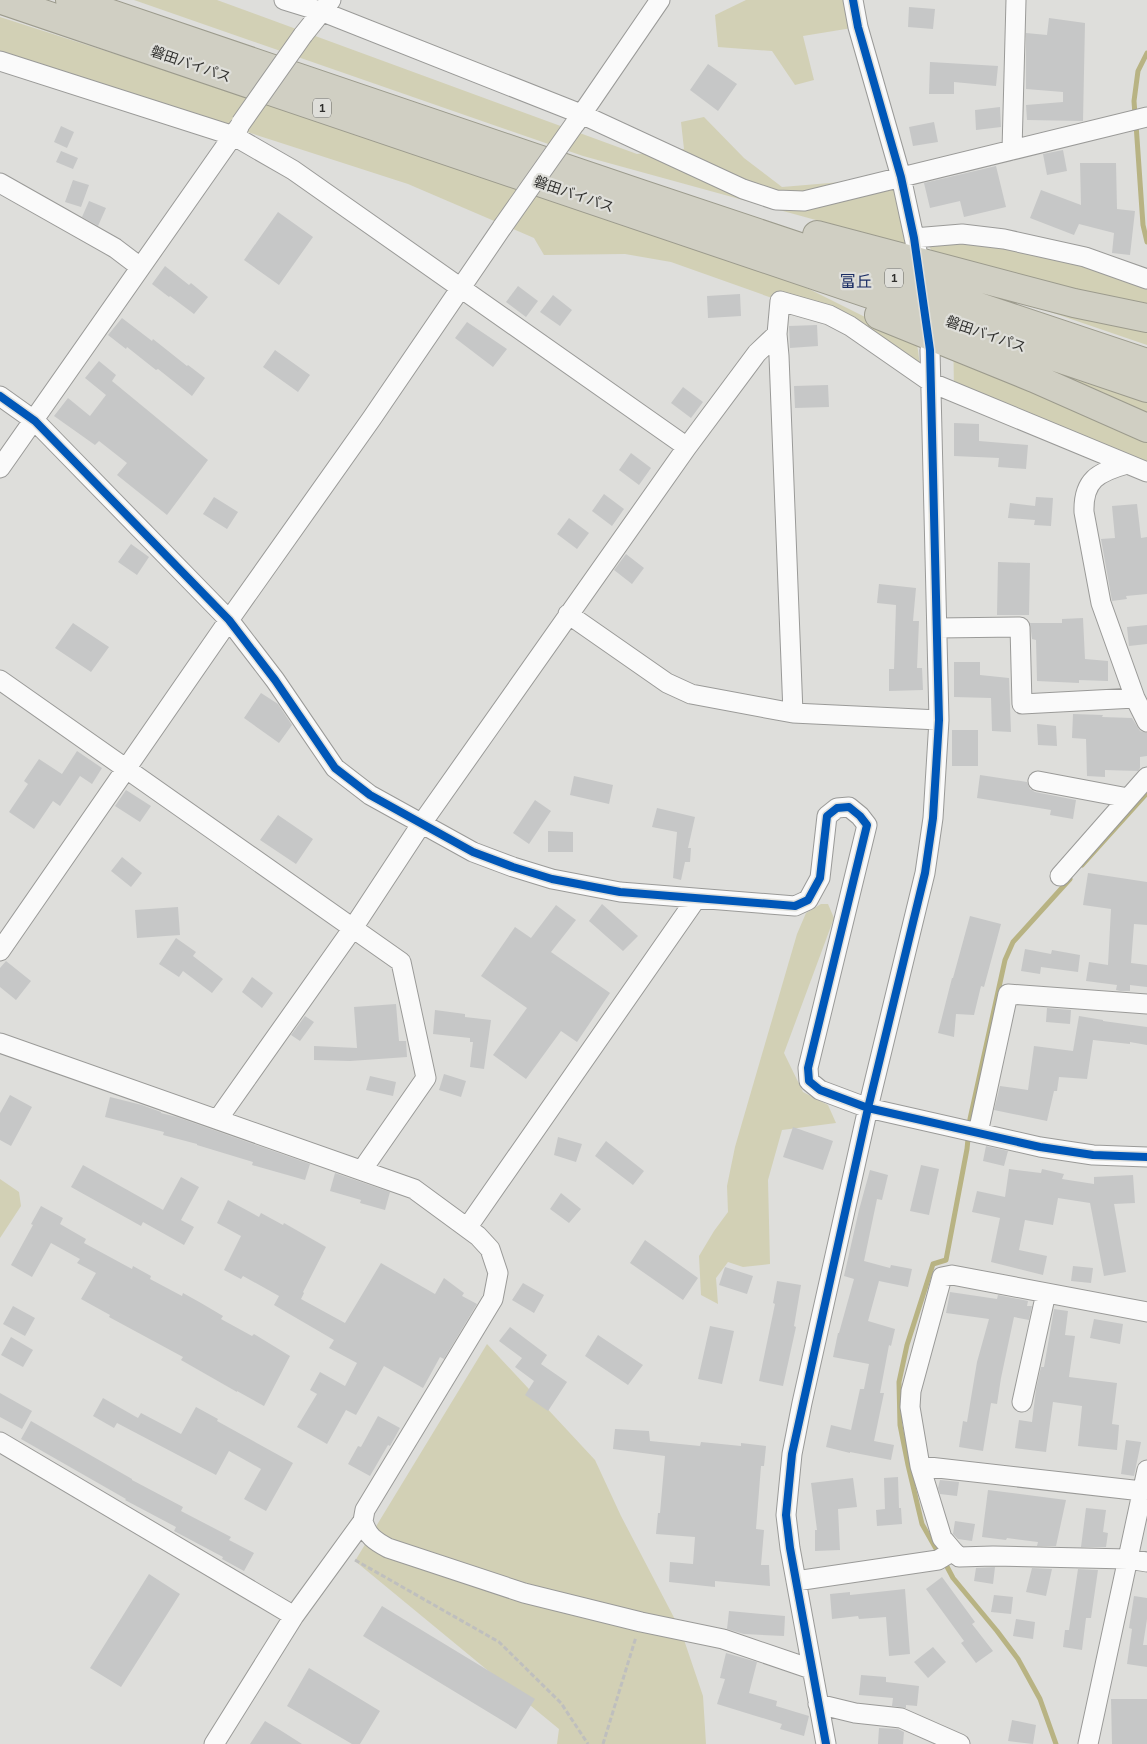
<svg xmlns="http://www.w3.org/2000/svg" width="1147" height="1744" font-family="Mulish,'Noto Sans JP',sans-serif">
  <rect width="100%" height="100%" fill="#dededb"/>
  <path fill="#d2d0b5" d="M134 0H217L637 154 684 149 681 122 704 117 744 158 782 187 901 177 907 245 583 156Z
    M746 0H853L858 27 803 36 814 80 795 85 772 51 718 47 715 15Z
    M0 17 493 176 771 270 917 343 920 366 789 304 671 262 625 254 544 255 534 238 408 184 0 52Z
    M968 243 1055 250 1147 279V345L1015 300 937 258 928 245Z
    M953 322 1147 392V471L954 393Z
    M821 904H828L834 918 784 1053 803 1092 828 1105 836 1123 782 1130 768 1180 770 1264 743 1267 728 1262 716 1278 718 1304 701 1295 699 1256 714 1231 728 1212 727 1186 735 1147 797 934 806 913Z
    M0 1179 19 1192 21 1206 0 1238Z
    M487 1344 595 1460 621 1516 681 1631 703 1696 706 1744H557L559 1729 355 1561Z"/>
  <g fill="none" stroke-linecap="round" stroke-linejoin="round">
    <path stroke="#b8b383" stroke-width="5" d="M1135 115 1134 101 1138 71 1147 53
      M1136 124 1143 225 1147 242
      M1082 865 1147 793
      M939 1554 922 1524 908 1465 900 1425 899 1382 907 1345 933 1264 946 1260 967 1149 970 1119 1005 960 1013 942 1070 879
      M944 1561 953 1578 997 1631 1018 1659 1040 1699 1056 1744"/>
  </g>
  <path fill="#c6c7c7" d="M909 7 935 9 933 29 908 27Z
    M1049 18 1085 23 1083 121 1027 120 1026 105 1063 102V92L1026 89V33L1047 35Z
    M930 62 998 66 996 86 954 82V94H929Z
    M708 64 737 84 718 111 690 90Z
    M1000 107 1001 127 976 130 975 110Z
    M934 122 938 142 913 146 909 127Z
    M61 126 74 132 67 148 54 142Z
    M1063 150 1067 171 1047 175 1043 154Z
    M61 151 78 158 73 169 56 162Z
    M1080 163H1116L1117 209 1135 211 1130 255 1112 253 1114 233 1079 224 1074 235 1030 218 1041 190 1081 205Z
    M996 166 1006 207 964 217 960 201 930 208 924 183Z
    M73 180 89 185 81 207 65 202Z
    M89 201 106 208 98 226 82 217Z
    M278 212 313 237 279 285 244 260Z
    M165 266 189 285 191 283 208 297 194 314 170 296 169 297 152 284Z
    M518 286 538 301 526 317 506 302Z
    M740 294 741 316 708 318 707 296Z
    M553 295 572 310 560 326 540 312Z
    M122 318 152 341 153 339 187 366 188 365 205 378 192 396 158 369 156 370 127 347 126 349 108 335Z
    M467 322 507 349 493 367 455 338Z
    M817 325 818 346 790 348 789 326Z
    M275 350 310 375 298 392 263 367Z
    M99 361 116 375 112 381 208 460 167 515 117 475 127 463 99 441 95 445 54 416 68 398 90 416 106 395 85 378Z
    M828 385 829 407 795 408 794 386Z
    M683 387 703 402 691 418 671 403Z
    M954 423 979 424V441L1028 445 1026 469 998 467 999 458 954 456Z
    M631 453 651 468 639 485 619 470Z
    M604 494 624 509 612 526 592 511Z
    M214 497 238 512 227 529 203 514Z
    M1036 497 1053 498 1051 526 1034 525 1035 520 1008 518 1010 503 1035 506Z
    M1137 504 1141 538 1147 537V594L1126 596 1127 599 1112 601 1101 539 1115 538 1112 506Z
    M569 518 589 533 577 549 557 534Z
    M131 544 149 557 137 575 118 562Z
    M626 554 644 568 632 584 614 570Z
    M998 562 1030 563 1029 615H997Z
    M879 584 916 588 913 621H919L917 668H922L923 690 889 691V669H894L896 605 877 603Z
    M1083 618 1085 659 1108 661V681L1079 680V683L1037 681 1036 640 1032 639 1030 623H1062V619Z
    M73 623 109 647 91 672 55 648Z
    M1147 625V644L1129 646 1127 627Z
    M954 662H980V675L1009 678 1011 732 992 731 991 698 954 697Z
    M261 693 278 704 292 725 279 743 244 718Z
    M1073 714 1103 715 1102 717 1132 718 1140 731 1147 733V756L1140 757V768L1138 771 1105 770V777L1087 776 1086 739 1072 738Z
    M1037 724 1056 726 1057 746 1038 745Z
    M952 730H978V766H952Z
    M77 751 102 768 92 784 80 776 60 806 53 801 34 829 9 812 28 784 24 781 39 759 62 774Z
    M980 775 1027 782 1030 789 1035 792 1076 800 1073 819 1050 815 1051 810 977 798Z
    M574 776 613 785 609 804 570 795Z
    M126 790 151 806 140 822 115 806Z
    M535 800 551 811 529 844 513 833Z
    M657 808 695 817 688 848H691L690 862H685L681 880 673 878 677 832 652 827Z
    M278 815 313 839 296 864 260 840Z
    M548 831 573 832V852H548Z
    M122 857 142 873 131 887 111 871Z
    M1088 873 1147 882V925L1134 924 1131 963 1147 965V987L1130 985V991H1120L1116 990 1117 985 1086 981 1089 962 1108 965 1111 909 1083 905Z
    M602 904 638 936 623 951 589 921Z
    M556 905 576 920 551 952 610 993 577 1042 561 1031 526 1079 493 1055 527 1008 481 976 515 927 531 938Z
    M178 907 180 935 137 938 135 910Z
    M970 916 1001 924 984 987 981 986 974 1015 956 1014 954 1037 938 1033 952 978H953Z
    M176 938 196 952 193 956 223 979 212 993 183 971 179 977 159 964Z
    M1025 949 1051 954 1052 950 1080 955 1078 972 1041 967 1040 974 1021 971Z
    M6 961 31 981 16 1000 0 987V968Z
    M252 977 273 993 262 1008 242 992Z
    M396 1004 399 1041H406L407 1057 350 1061 314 1060V1046L357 1048 354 1007Z
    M1047 1008 1071 1010 1070 1024 1046 1022Z
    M435 1010 465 1014V1017L491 1020 484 1069 470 1067 473 1042H470V1038L433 1034Z
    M305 1016 314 1022 300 1041 291 1035Z
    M1079 1016 1103 1020V1021L1147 1027V1045L1130 1042V1044L1093 1040 1087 1079 1059 1077 1057 1091H1054L1047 1121 994 1110 1000 1086 1028 1090 1034 1046 1073 1051Z
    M444 1074 466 1081 461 1097 439 1090Z
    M370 1076 396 1082 393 1096 366 1090Z
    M10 1095 32 1107 11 1146 0 1140V1113Z
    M110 1097 142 1105 161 1112V1113L177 1117 310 1164 305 1180 252 1165 253 1162 197 1145V1144L163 1135 164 1132 105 1117Z
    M793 1127 833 1141 823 1170 783 1157Z
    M558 1137 582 1144 576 1162 554 1155Z
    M606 1141 644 1171 633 1185 595 1156Z
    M986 1146 1008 1151 1004 1166 983 1161Z
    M83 1165 163 1210 181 1177 199 1187 181 1220 194 1227 184 1245 143 1222 141 1226 71 1187Z
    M921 1165 939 1169 929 1215 910 1211Z
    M1009 1169 1041 1173 1042 1169 1064 1174 1062 1179 1094 1184V1177L1133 1175 1135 1203 1114 1204 1126 1272 1104 1276 1090 1203 1058 1198 1053 1225 1025 1220 1019 1250 1047 1256 1043 1275 991 1262 1000 1218 972 1212 977 1191 1005 1197Z
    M870 1170 888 1175 882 1200 877 1199 864 1261 890 1268 891 1265 912 1269 908 1287 879 1281 868 1321 895 1329 891 1346 889 1345 880 1393H884L874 1441 894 1445 891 1460 850 1452V1453L826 1447 831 1425 851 1430 860 1389H864L869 1364 833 1357 838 1333H839L854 1279 844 1276 859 1210Z
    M335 1173 390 1192 385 1210 360 1203 361 1200 330 1191Z
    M561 1193 581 1209 569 1223 550 1209Z
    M228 1200 259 1217 261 1213 283 1225 284 1223 326 1247 303 1292 304 1293 301 1299 345 1323 381 1263 435 1294 444 1278 464 1293 462 1296 477 1304 444 1359 440 1357 423 1388 384 1366 356 1415 346 1410 327 1444 297 1427 317 1394 310 1390 320 1372 345 1386 357 1363 329 1348 334 1340 274 1305 279 1296 243 1276 241 1279 224 1270 241 1236 217 1223Z
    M41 1206 63 1218 60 1224 86 1239 84 1243 132 1269 133 1266 151 1276 150 1279 182 1296 183 1293 201 1303 223 1316 221 1319 252 1336 254 1334 290 1356 264 1406 237 1391V1392L181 1360 183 1357 109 1317 110 1315 81 1299 96 1273 77 1263 80 1259 51 1243 32 1277 11 1265 33 1225 31 1224Z
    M645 1240 698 1278 683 1300 630 1263Z
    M1073 1266 1093 1268 1091 1283 1071 1281Z
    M725 1267 753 1276 747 1294 719 1285Z
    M777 1281 801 1285 794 1326 796 1327 783 1386 759 1381 775 1304 773 1303Z
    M523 1283 544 1295 534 1313 512 1300Z
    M950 1292 997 1299 998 1295 1028 1301 1027 1306H1032L1029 1320 1014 1317 1001 1378 997 1404 991 1403 983 1451 959 1447 963 1421 967 1422 977 1362 989 1319 946 1313Z
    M13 1306 35 1318 25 1336 3 1324Z
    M1054 1309 1068 1311 1065 1335 1075 1336 1069 1377 1117 1383 1112 1424 1119 1425 1117 1450 1078 1446 1082 1406 1053 1402 1046 1452 1015 1448 1019 1420 1032 1422 1036 1389 1041 1367H1044Z
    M1094 1319 1123 1324 1120 1344 1090 1338Z
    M710 1326 734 1331 722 1384 698 1379Z
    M510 1327 547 1355 541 1364 567 1382 548 1411 525 1395 534 1381 515 1367 522 1358 499 1341Z
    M598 1335 643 1365 628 1385 585 1356Z
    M11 1337 33 1350 23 1367 1 1355Z
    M0 1393 32 1411 22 1429 0 1417Z
    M103 1398 138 1418 141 1413 181 1434 196 1407 218 1419 217 1421 293 1463 266 1511 244 1499 261 1469 229 1451 216 1475 117 1423 114 1428 93 1416Z
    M378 1416 400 1428 390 1446 388 1445 370 1476 348 1464 358 1446 361 1447Z
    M31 1421 132 1479V1480L183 1507 181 1511 231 1537 229 1540 254 1553 244 1571 222 1559 223 1557 174 1531 176 1527 125 1500 126 1499 21 1439Z
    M615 1429 649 1431 650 1441 700 1446 701 1442 741 1446V1443L766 1446 764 1466H761L756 1529 764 1530 761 1565H769L770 1586 715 1581V1587L669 1582 670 1562 693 1564 695 1537 656 1534 658 1513H660L665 1456 613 1449Z
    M1126 1440 1141 1442 1134 1476 1121 1474Z
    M898 1477 899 1508H901L902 1524 877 1526 876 1510 885 1509 884 1478Z
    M853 1478 857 1507 838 1509 840 1550 815 1551V1530H817L811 1483Z
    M940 1480 959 1482 957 1496 940 1494 938 1488Z
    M988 1490 1066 1500 1056 1546H1037L1038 1542 1007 1538 1006 1540 982 1537Z
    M1086 1508 1106 1510 1103 1532 1108 1533 1106 1547H1081Z
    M955 1521 975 1524 972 1541 958 1539 953 1534Z
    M995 1567 993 1584 974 1581 976 1568Z
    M1032 1568 1052 1569 1046 1596 1026 1592Z
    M1078 1569 1098 1570 1091 1618H1086L1082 1650 1063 1647 1065 1630H1069Z
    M149 1574 180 1594 121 1687 90 1668Z
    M942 1577 975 1622 972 1624 993 1651 976 1663 961 1643 964 1641 926 1589Z
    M905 1589 910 1654 889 1656 886 1617 859 1619 858 1616 832 1619 830 1594 850 1592V1595Z
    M994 1595 1013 1597 1011 1614 991 1612Z
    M1134 1596 1147 1598V1619L1143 1645H1147V1667L1127 1664 1132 1629 1129 1628Z
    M382 1606 535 1699 516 1729 363 1636Z
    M729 1611 785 1616 784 1636 744 1634 727 1629Z
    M1016 1619 1035 1622 1033 1639 1013 1636Z
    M933 1647 946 1662 928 1678 914 1662Z
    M726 1653 757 1662 749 1693 777 1701 776 1706 809 1716 804 1736 780 1729 782 1724 717 1704 725 1679 720 1678Z
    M309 1668 380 1711 360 1744H352L287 1706Z
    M861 1675 886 1677V1682L919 1686 917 1706 906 1705V1708L892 1706 893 1698 859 1695Z
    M1111 1699H1147V1744H1112Z
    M1012 1720 1036 1725 1033 1744 1008 1741Z
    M265 1721 280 1730 302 1744H250Z
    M879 1728 898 1729 904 1732 903 1744H878Z"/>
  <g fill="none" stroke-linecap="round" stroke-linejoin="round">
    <defs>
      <path id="minor" d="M284 0 323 12 581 114 743 189 776 200 804 201 1147 117
        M853 0 858 27 901 177 917 251
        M303 35 331 0
        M0 61 234 136 293 170 687 447
        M575 124 660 0
        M1012 150 1016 0
        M0 183 115 248 140 267
        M914 238 962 234 1004 239 1085 257 1147 279
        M0 396 35 421 229 620 275 680 335 768 370 795 473 852 513 867 552 879 620 892 795 906 808 900 820 878 827 816 837 808 849 807 860 816 867 825 808 1068 809 1081 820 1090 868 1108 1040 1147 1093 1155 1147 1157
        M1127 464C1098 472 1083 480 1084 512L1101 603 1135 698 1147 722
        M0 468 239 127
        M568 614 667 683 691 694 793 713 939 720
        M937 628 1020 627 1022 704 1135 698
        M0 680 401 962 426 1078 362 1170
        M793 713 779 356 777 334 780 301 829 315 850 326 932 383 1147 472
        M1038 781 1128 798
        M1060 876 1147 777
        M0 951 229 620 372 418 503 226
        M0 1043 414 1189 478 1236 490 1249 498 1273 493 1299 365 1510 363 1521 294 1616 214 1744
        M218 1119 353 928 422 823 687 447 757 353 777 334
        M978 1133 1008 994 1147 1004
        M467 1228 696 899
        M1022 1402 1046 1293
        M0 1442 294 1616
        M920 1466 1142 1491
        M363 1521C367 1536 375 1541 388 1548L524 1593 641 1622 723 1639 811 1669
        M953 1551 942 1538 920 1466 910 1407 911 1391 942 1277 952 1275 1147 1312
        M796 1581 938 1560 953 1551 959 1557 993 1556 1128 1559 1147 1562
        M818 1704 855 1713 901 1718 960 1744
        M826 1744 790 1548 786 1515 792 1454 802 1403 868 1108 925 873 933 818 939 720 930 350
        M1088 1744 1147 1470"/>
      <path id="highway" d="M2 0 1147 388
        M70 0 641 194 1147 363
        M817 235 1074 303 1147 318
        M879 315 1034 378 1147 428"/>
    </defs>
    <use href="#minor" stroke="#9a9a98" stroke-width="21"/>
    <use href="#highway" stroke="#9c9b8d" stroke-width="30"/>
    <path stroke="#bfbfbe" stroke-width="3" stroke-dasharray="5 2.5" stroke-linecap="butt" d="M355 1560 499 1642 561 1703 588 1744
      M603 1744 636 1637"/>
    <use href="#minor" stroke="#fafafa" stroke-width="19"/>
    <use href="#highway" stroke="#d0cfc3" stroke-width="28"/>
    <defs>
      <path id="minor-bridge" d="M241 123 303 35
        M503 226 574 125"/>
    </defs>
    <use href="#minor-bridge" stroke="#9a9a98" stroke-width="21" stroke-linecap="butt"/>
    <use href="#minor-bridge" stroke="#fafafa" stroke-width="19"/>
    <defs>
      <path id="cycleway" d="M0 396 35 421 229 620 275 680 335 768 370 795 473 852 513 867 552 879 620 892 795 906 808 900 820 878 827 816 837 808 849 807 860 816 867 825 808 1068 809 1081 820 1090 868 1108 1040 1147 1093 1155 1147 1157
        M826 1744 790 1548 786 1515 792 1454 868 1108 925 873 933 818 939 720 930 350 914 238 901 177 858 27 853 0"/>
    </defs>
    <use href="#cycleway" stroke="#dfdfda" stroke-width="11"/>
    <use href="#cycleway" stroke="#0057b8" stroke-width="8"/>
  </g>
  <g text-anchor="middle" stroke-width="4.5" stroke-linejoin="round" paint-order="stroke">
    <g fill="#dfdfda" stroke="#646461" stroke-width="1">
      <rect x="313" y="98.5" width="18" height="19" rx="4"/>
      <rect x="885" y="268.5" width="18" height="19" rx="4"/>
    </g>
    <g font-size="12" font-weight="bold" fill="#2f2f2d">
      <text x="322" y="112">1</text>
      <text x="894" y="282">1</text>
    </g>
    <g font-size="14" fill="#2f2f2d" stroke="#dfdfda">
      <text transform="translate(191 64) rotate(19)" y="5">磐田バイパス</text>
      <text transform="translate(574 194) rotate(19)" y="5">磐田バイパス</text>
      <text transform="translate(986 334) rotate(19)" y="5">磐田バイパス</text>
    </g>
    <g font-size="16" fill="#1a2d64" stroke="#dfdfda">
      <text x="856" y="287">富丘</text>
    </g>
  </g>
</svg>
